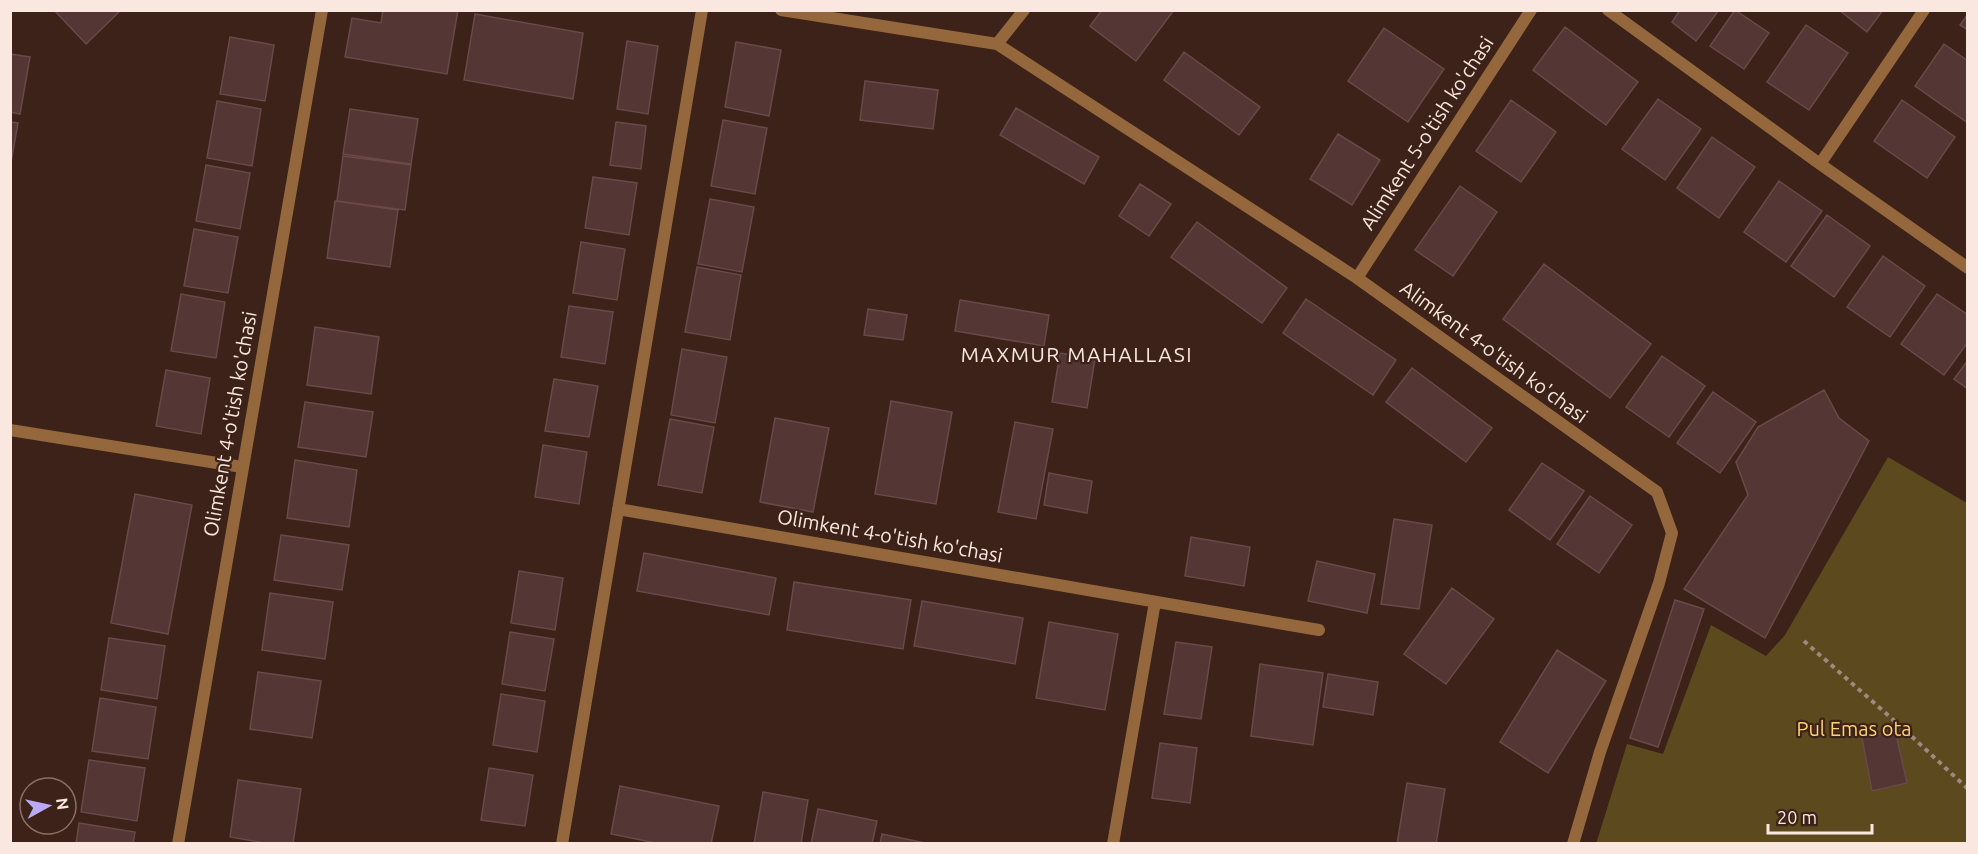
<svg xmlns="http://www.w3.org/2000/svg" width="1978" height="854" font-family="Ubuntu,sans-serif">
  <rect width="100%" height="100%" fill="#3c2218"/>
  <path fill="#5c491e" d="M1888 457 1967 503V843L1596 844 1627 744 1663 754 1711 625 1766 656 1785 635Z"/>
  <path fill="#543635" stroke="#694949" stroke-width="1.5" d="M54 10H121L86 44Z
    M383 10H458L447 74 345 57 352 18 381 23Z
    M1102 10H1174L1136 61 1090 26Z
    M1680 10H1719L1696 41 1672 22Z
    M1735 10 1769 33 1744 69 1710 46Z
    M1839 10H1883L1867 32Z
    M475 14 583 33 573 99 464 80Z
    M1968 14V30L1960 25Z
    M1806 25 1848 53 1809 110 1767 82Z
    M1565 27 1638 82 1606 125 1533 70Z
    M1384 28 1444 69 1408 122 1348 81Z
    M230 37 274 45 265 101 220 94Z
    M627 41 658 46 648 114 617 109Z
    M736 42 781 50 769 116 725 107Z
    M1944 44 1968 61V123L1915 86Z
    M1184 52 1260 107 1239 135 1164 80Z
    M10 54 30 57 20 114 10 112Z
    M865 81 938 90 933 129 860 120Z
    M1658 99 1701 129 1665 180 1622 149Z
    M1511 100 1556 132 1521 182 1476 151Z
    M1902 100 1955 137 1927 178 1874 141Z
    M217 101 261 109 252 166 207 158Z
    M1016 108 1099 157 1084 184 1000 135Z
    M350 109 418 119 411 164 343 154Z
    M723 120 767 128 755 194 711 186Z
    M10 122 18 123 10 168Z
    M616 122 646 126 641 169 610 165Z
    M1338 134 1380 160 1352 205 1310 179Z
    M1712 137 1755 167 1719 218 1677 188Z
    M343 156 411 165 405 210 337 201Z
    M206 165 250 173 240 229 196 221Z
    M593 177 637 183 629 235 585 228Z
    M1779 181 1822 211 1786 262 1744 232Z
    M1140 184 1171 204 1149 236 1119 216Z
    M1460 186 1497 212 1453 276 1415 250Z
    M710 199 754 207 742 272 698 264Z
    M335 201 398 210 390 267 327 258Z
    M1827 215 1870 246 1834 297 1791 266Z
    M1197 222 1287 288 1262 323 1171 257Z
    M194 229 238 237 228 293 184 286Z
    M581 242 625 249 617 300 573 293Z
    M1883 256 1925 286 1890 337 1847 307Z
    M1544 264 1651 344 1610 398 1503 319Z
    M697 267 741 275 730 340 685 332Z
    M181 294 225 302 216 358 171 351Z
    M1937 294 1968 315V342L1944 375 1901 344Z
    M1306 299 1396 360 1373 395 1283 333Z
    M960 300 1049 315 1044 346 955 331Z
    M569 306 613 312 605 364 561 357Z
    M868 309 907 315 903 340 864 335Z
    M315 327 379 337 371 394 307 385Z
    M682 349 727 357 715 423 671 415Z
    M1060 353 1095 359 1087 408 1052 402Z
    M1662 356 1705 386 1669 437 1626 407Z
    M1968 360V389L1954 379Z
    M1412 368 1492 428 1466 462 1386 402Z
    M166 370 210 378 201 434 156 426Z
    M554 379 598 386 589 437 545 431Z
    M1824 390 1839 418 1869 441 1765 638 1684 589 1748 495 1736 462 1758 427Z
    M1713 392 1756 422 1720 473 1677 443Z
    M891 401 952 412 936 504 875 494Z
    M305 402 373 412 366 457 298 447Z
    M775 418 829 428 813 512 760 502Z
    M670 419 714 427 702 493 658 485Z
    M1015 422 1053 429 1036 519 998 512Z
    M543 445 587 452 579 504 535 497Z
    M295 460 357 470 349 527 287 518Z
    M1542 463 1584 491 1550 540 1509 510Z
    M1049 473 1092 481 1087 513 1044 505Z
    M135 494 192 505 168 634 111 623Z
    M1590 496 1632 525 1599 573 1557 544Z
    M1394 519 1432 525 1419 609 1381 604Z
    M281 535 349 545 342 590 274 580Z
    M1191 537 1250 547 1244 586 1185 576Z
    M644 553 776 578 769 615 637 591Z
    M1317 561 1375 574 1367 613 1308 601Z
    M519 571 563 578 555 630 511 623Z
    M794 582 911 600 903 649 787 630Z
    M1452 588 1494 619 1446 684 1404 654Z
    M270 593 333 602 325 659 262 650Z
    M1675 600 1704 609 1658 747 1630 738Z
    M922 601 1023 618 1015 664 914 646Z
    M1049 622 1118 634 1105 710 1036 698Z
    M510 632 554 639 545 691 502 684Z
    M109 638 165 646 157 699 101 690Z
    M1176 642 1212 647 1201 719 1164 714Z
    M1557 650 1606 681 1548 773 1500 742Z
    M1260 664 1323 673 1313 745 1251 736Z
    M258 672 321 681 312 738 250 729Z
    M1328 674 1378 682 1373 715 1323 707Z
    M501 694 545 701 537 752 493 745Z
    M100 698 156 707 148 759 92 751Z
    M1895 730 1907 783 1872 791 1862 738Z
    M1160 743 1197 748 1190 803 1152 798Z
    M89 760 145 768 137 821 81 812Z
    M489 768 533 775 525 826 481 820Z
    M238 780 301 789 293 844H270L230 837Z
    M1407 783 1445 789 1436 844H1397Z
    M620 786 719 806 711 844H661L611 834Z
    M763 792 808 800 801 844H754Z
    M818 809 877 821 872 844H811Z
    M79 823 135 832 133 844H76Z
    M882 834 930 844H880Z"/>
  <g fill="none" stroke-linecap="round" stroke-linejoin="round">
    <path stroke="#9e887f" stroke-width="4" stroke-dasharray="4.5 4.5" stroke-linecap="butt" d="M1804 641 1906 731 1968 789"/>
    <path stroke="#95673c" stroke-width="12" d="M781 10 997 44 1357 278 1657 492 1672 533 1659 583 1600 752 1573 844
      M1608 10 1820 164 1968 268
      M997 44 1024 10
      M1820 164 1924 10
      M1357 278 1531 10
      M10 430 242 467
      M618 509 1319 630
      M178 844 322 10
      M562 844 702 10
      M1113 844 1155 602"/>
  </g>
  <g text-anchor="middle" stroke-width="4.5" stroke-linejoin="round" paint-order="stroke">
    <g font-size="20" fill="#f9e7e0" stroke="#3c2218">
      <text transform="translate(1427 133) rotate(-57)" y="7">Alimkent 5-o'tish ko'chasi</text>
      <text transform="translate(1494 352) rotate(36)" y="7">Alimkent 4-o'tish ko'chasi</text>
      <text transform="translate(230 424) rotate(-80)" y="7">Olimkent 4-o'tish ko'chasi</text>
      <text transform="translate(890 536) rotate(10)" y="7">Olimkent 4-o'tish ko'chasi</text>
    </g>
    <g font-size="20" fill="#fed171" stroke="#3c2218">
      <text x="1854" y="736">Pul Emas ota</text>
    </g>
    <g font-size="21" letter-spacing="1.5" fill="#f9e7e0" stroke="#3c2218">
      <text x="1077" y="362">MAXMUR MAHALLASI</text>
    </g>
  </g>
  <rect width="1978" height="854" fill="none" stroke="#f9e7e0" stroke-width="24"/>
  <g transform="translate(48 806) rotate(82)"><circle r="28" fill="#3c2218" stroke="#887168" stroke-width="1.5"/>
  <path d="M0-4.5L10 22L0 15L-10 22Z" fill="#baaaf6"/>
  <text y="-9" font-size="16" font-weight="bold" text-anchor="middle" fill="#f9e7e0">N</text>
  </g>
  <path d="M1768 824v9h104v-9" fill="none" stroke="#f9e7e0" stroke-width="3"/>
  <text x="1777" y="824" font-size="18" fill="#f9e7e0" stroke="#3c2218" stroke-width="4.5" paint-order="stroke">20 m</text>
</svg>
